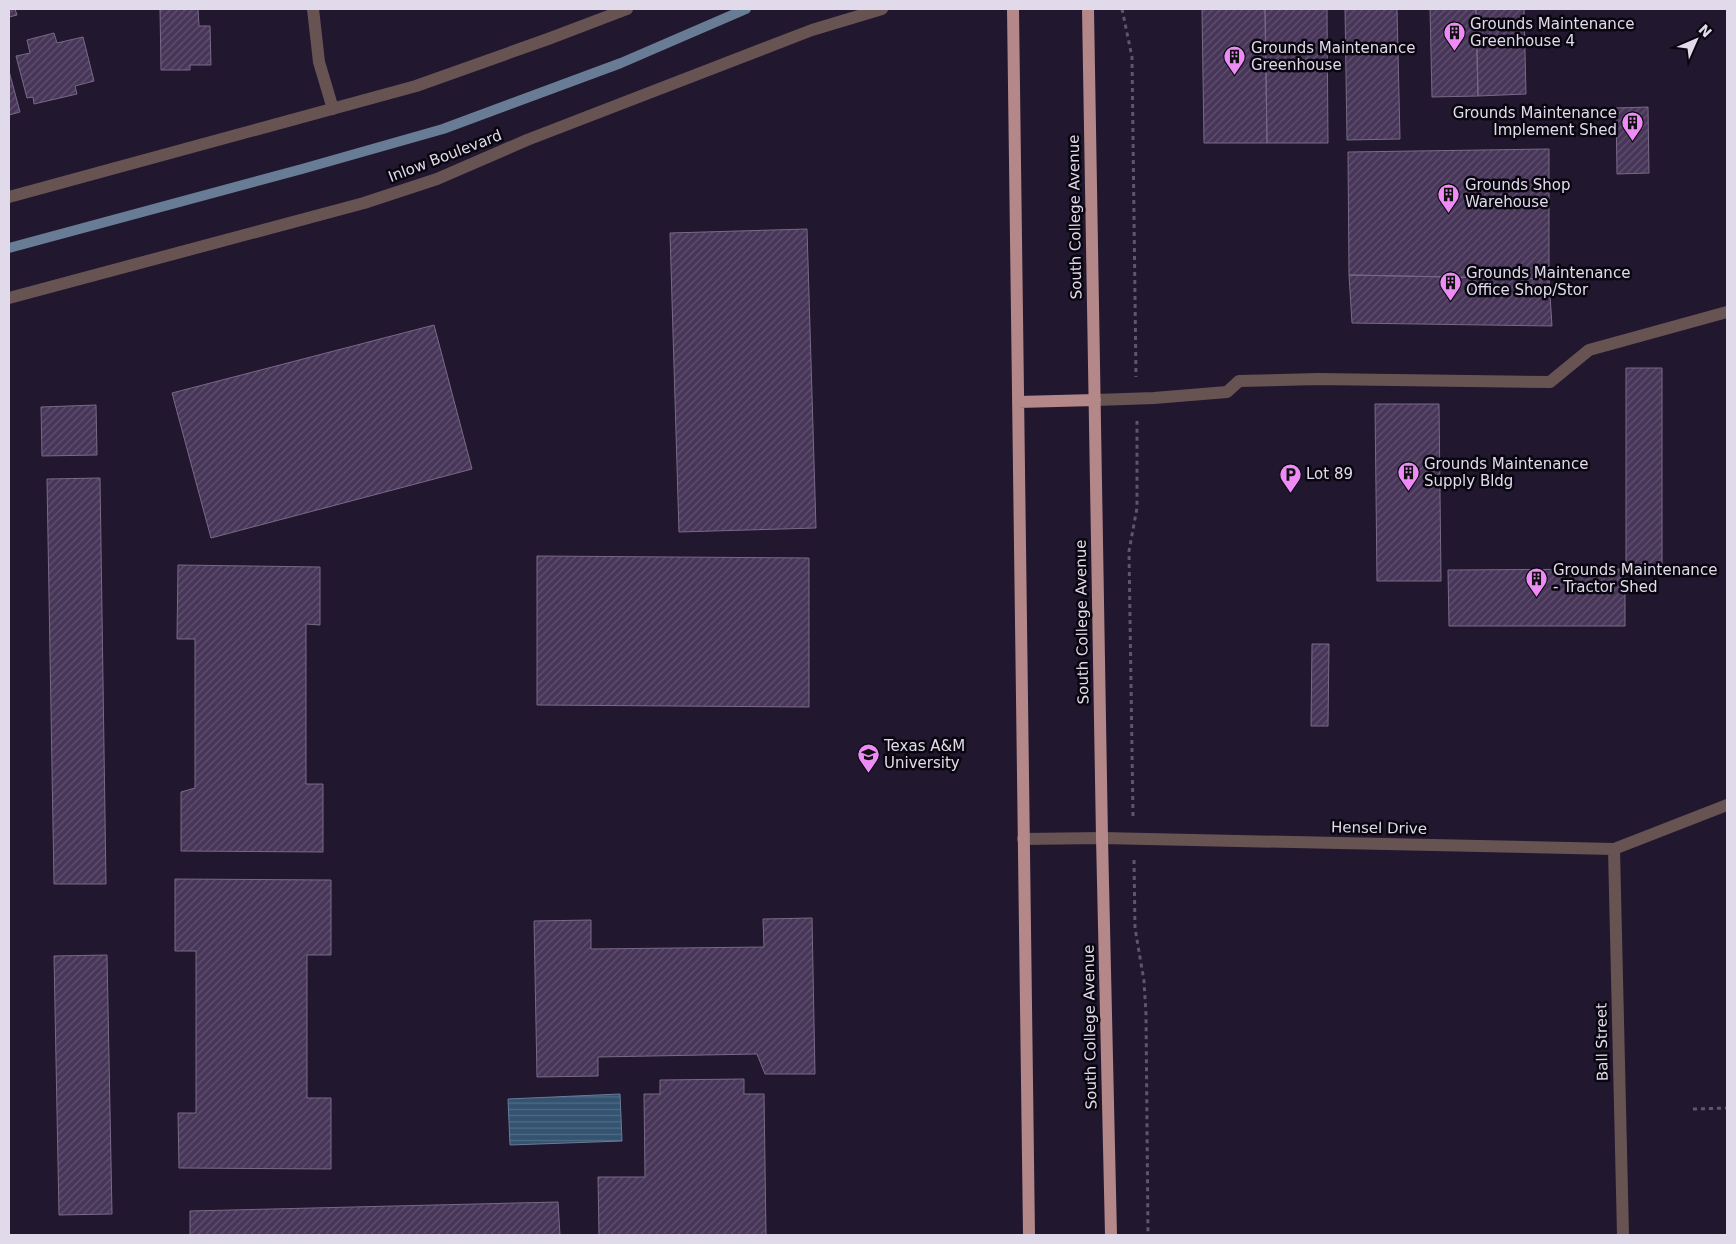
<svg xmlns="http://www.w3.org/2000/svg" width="1736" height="1244" font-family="'DejaVu Sans',sans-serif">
  <defs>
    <pattern id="water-rules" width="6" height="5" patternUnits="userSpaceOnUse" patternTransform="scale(1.25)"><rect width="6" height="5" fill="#345371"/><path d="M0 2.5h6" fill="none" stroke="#516b85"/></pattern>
    <pattern id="building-hatch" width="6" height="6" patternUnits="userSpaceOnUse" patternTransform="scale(1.25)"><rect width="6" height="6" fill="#483659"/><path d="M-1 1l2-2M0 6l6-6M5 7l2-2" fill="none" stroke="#625271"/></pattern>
  </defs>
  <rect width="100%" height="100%" fill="#21172f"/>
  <path fill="url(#water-rules)" stroke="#687c96" d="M620 1094 622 1141 510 1145 508 1099Z"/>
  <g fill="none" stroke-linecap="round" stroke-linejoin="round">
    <path stroke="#687c96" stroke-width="10" d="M9 248 302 169 443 129 621 63 746 9"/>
  </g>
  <path fill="url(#building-hatch)" stroke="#786a87" d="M9 9H15L17 15 9 17Z
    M160 9H198L199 26H210L211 65H190V70H161Z
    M1202 9H1265L1267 143H1204Z
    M1265 9H1327L1328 143H1267Z
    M1345 9H1397L1400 139 1347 140Z
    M1430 9H1476L1478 96 1432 97Z
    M1476 9H1524L1526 94 1478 96Z
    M54 33 57 43 83 37 94 81 75 86 77 94 34 104 33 97 27 98 16 56 30 53 27 40Z
    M9 71 20 112 9 115Z
    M1648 107 1649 173 1617 174 1616 108Z
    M1549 149V279L1349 275 1348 152Z
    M807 229 816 528 679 532 670 233Z
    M1349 275 1549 279 1552 326 1352 323Z
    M434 325 472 469 211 538 172 393Z
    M1626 368H1662V568L1626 567Z
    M1375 404H1439L1441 581H1377Z
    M96 405 97 455 42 456 41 407Z
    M100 478 106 884H54L47 479Z
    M537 556 809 558V707L537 705Z
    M178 565 320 567V625L306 624V784H323V852L181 851V792L195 788V639H177Z
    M1625 569V626H1449L1448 570Z
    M1312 644H1329L1328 726H1311Z
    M175 879 331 880V955H307V1098H331V1169L179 1168 178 1113H196V951H175Z
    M812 918 815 1074H765L757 1054 598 1057V1076L537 1077 534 921 591 920V949L764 947 763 919Z
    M107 955 112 1214 59 1215 54 956Z
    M744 1079V1094H764L766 1235H599L598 1177H645L644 1094H660V1080Z
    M558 1202 560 1235H190V1211Z"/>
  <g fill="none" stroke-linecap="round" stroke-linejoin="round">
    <path stroke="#5e566b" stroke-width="3" stroke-dasharray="4 4" stroke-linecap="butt" d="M1122 9 1132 57 1136 377
      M1133 816 1129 551 1137 508V421
      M1134 860 1135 928 1144 981 1146 1014 1148 1235
      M1693 1109 1727 1108"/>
    <path stroke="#685353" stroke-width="12" d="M313 9 319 62 333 109
      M9 197 416 86 548 39 627 9
      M9 298 364 203 437 179 527 140 812 30 882 9
      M1095 400 1154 398 1227 392 1239 381 1318 379 1550 382 1589 350 1727 312
      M1023 839 1102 838 1614 849 1727 805
      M1614 849 1623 1235"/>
    <path stroke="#b48888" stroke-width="12" d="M1013 9 1029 1235
      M1088 9 1102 838 1111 1235
      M1018 402 1095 400"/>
  </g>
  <defs>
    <symbol id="building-pin" viewBox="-11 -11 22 30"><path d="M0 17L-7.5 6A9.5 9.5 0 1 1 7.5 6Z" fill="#ef8bf7" stroke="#09060f"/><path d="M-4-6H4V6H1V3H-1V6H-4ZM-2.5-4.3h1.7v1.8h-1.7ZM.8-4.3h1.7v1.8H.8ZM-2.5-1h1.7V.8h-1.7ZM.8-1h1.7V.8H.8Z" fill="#111"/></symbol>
    <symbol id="parking-pin" viewBox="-11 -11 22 30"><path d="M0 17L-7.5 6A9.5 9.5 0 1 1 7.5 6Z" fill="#ef8bf7" stroke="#09060f"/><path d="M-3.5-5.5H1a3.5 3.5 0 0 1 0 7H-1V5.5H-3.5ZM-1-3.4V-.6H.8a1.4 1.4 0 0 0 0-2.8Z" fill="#111"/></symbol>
    <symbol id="university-pin" viewBox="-11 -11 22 30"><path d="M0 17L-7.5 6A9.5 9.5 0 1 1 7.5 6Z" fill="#ef8bf7" stroke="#09060f"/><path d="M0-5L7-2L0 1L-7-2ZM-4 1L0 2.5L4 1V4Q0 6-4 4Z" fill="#111"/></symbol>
  </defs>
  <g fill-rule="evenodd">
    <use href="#building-pin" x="1442" y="20" width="25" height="34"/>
    <use href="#building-pin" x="1222" y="44" width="25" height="34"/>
    <use href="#building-pin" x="1620" y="110" width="25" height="34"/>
    <use href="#building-pin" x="1436" y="182" width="25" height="34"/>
    <use href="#building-pin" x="1438" y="270" width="25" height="34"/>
    <use href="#building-pin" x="1396" y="460" width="25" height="34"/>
    <use href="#parking-pin" x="1278" y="462" width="25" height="34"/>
    <use href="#building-pin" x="1524" y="566" width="25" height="34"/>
    <use href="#university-pin" x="856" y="742" width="25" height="34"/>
  </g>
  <g text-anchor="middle" stroke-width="5" stroke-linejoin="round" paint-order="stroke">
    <g font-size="15" fill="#e0daeb" stroke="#09060f" text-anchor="start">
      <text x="1470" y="29">Grounds Maintenance<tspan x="1470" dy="17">Greenhouse 4</tspan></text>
      <text x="1251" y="53">Grounds Maintenance<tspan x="1251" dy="17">Greenhouse</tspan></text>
      <text x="1617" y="118" text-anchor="end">Grounds Maintenance<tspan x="1617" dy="17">Implement Shed</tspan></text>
      <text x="1465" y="190">Grounds Shop<tspan x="1465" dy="17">Warehouse</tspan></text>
      <text x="1466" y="278">Grounds Maintenance<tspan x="1466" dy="17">Office Shop/Stor</tspan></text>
      <text x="1424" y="469">Grounds Maintenance<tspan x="1424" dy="17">Supply Bldg</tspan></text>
      <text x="1306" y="479">Lot 89</text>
      <text x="1553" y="575">Grounds Maintenance<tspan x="1553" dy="17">- Tractor Shed</tspan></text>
      <text x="884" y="751">Texas A&amp;M<tspan x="884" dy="17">University</tspan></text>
    </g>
    <g font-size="15" fill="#e0daeb" stroke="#09060f">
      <text transform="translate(445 156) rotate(-21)" y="5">Inlow Boulevard</text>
      <text transform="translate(1075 217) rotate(-91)" y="5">South College Avenue</text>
      <text transform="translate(1082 622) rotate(-91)" y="5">South College Avenue</text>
      <text transform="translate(1379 828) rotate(1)" y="5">Hensel Drive</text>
      <text transform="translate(1090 1027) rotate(-91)" y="5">South College Avenue</text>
      <text transform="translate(1602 1042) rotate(-91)" y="5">Ball Street</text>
    </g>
  </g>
  <rect width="1736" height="1244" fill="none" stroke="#e0daeb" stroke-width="20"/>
  <g transform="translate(1696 40) rotate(45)" stroke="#09060f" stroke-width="4" paint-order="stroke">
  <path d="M0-4L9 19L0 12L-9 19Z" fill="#e0daeb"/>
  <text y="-8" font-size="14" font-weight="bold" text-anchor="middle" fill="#e0daeb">N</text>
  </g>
</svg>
